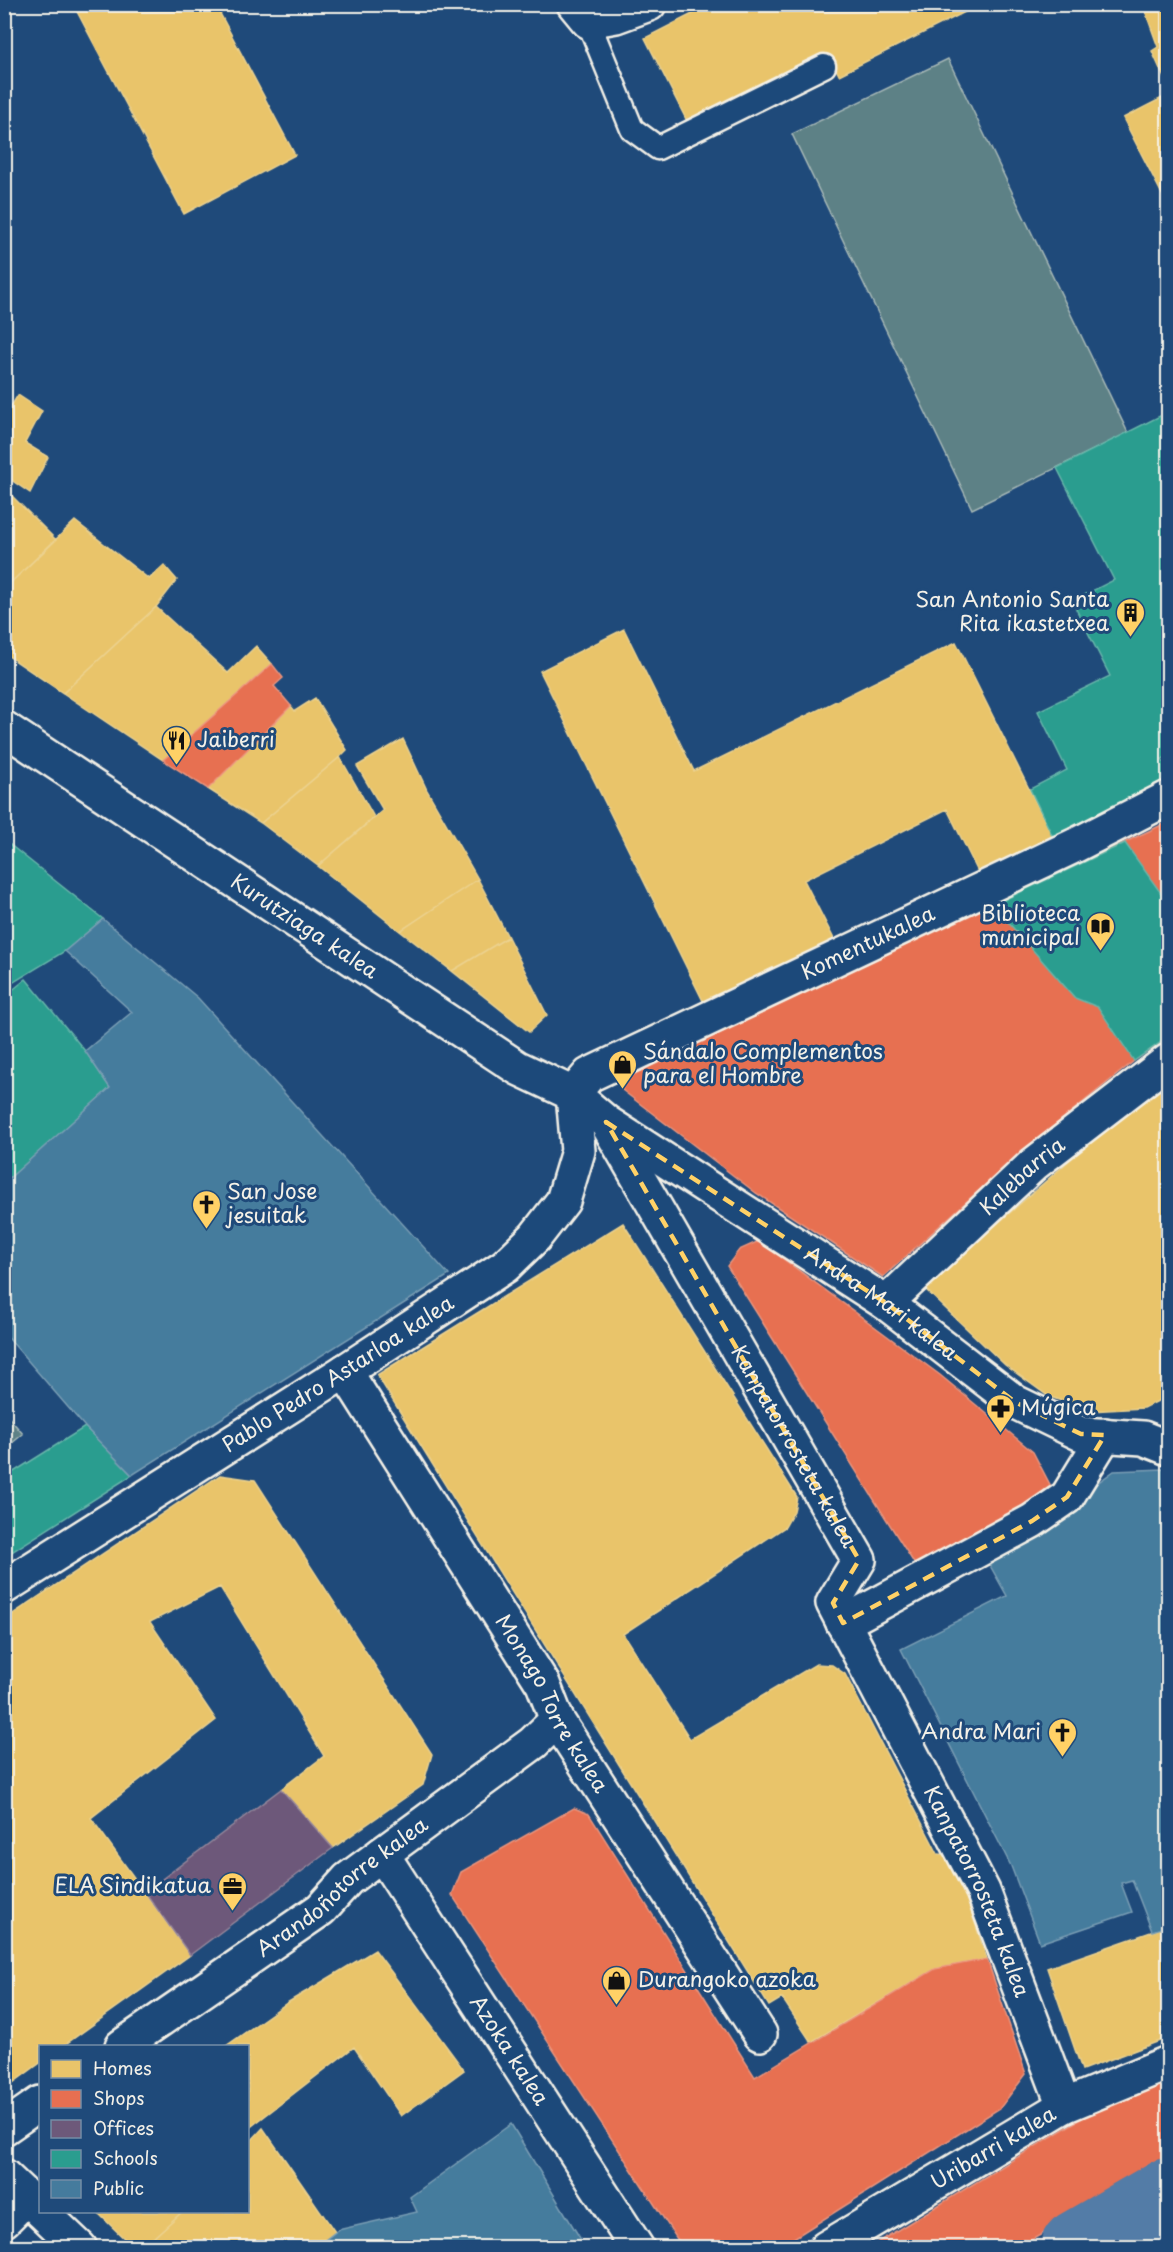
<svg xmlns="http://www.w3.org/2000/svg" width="1173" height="2252" font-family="'Playpen Sans',sans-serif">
  <rect width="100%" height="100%" fill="#1f4a7a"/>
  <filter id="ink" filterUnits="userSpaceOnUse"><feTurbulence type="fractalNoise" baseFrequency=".0167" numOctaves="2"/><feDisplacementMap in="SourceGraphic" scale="12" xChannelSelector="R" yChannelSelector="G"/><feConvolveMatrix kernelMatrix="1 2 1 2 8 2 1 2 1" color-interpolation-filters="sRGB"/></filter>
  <g filter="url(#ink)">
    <path fill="#5d8186" stroke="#a8b9b7" stroke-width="1.5" d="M948 59 1128 433 972 509 792 134Z
      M4 1412 23 1434 5 1449H4Z"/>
    <path fill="#e9c46a" stroke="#ecd290" stroke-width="1.5" d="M73 4H215L295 155 184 214Z
      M712 4H981L839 75 831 59 691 129 645 38Z
      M1130 4H1168V78L1165 80 1152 51 1158 47 1143 5 1132 10Z
      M1168 95V206L1123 118Z
      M18 395 42 411 25 443 48 457 30 493 4 475V417Z
      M4 488 56 540 4 589Z
      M75 521 149 579 164 565 177 580 156 607 63 693 4 653V589Z
      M156 607 228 673 256 646 272 664 163 760 63 693Z
      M624 629 694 771 956 642 1055 841 981 878 947 809 804 880 839 949 709 1013 540 671Z
      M315 698 347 750 340 757 261 823 208 789 291 706 295 711Z
      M403 739 427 790 478 879 400 931 318 866 383 810 357 766Z
      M340 757 374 817 318 866 261 823Z
      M478 879 508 937 452 971 400 931Z
      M508 937 547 1015 529 1032 452 971Z
      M1168 1078V1396L1144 1408 1089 1411 1048 1396 1005 1365 924 1288 1070 1160Z
      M623 1223 797 1497 794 1511 785 1527 623 1634 690 1739 816 1664 832 1665 845 1674 938 1854 952 1855 987 1959 935 1969 811 2042 782 1998 769 2006 377 1375Z
      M220 1475 255 1480 432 1754 423 1785 333 1848 281 1789 324 1756 220 1587 150 1622 216 1720 91 1818 190 1955 63 2046H40V2063L10 2085 4 2086V1620Z
      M1168 1926V2038L1082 2070 1047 1968Z
      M375 1950 464 2070 401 2116 354 2047 248 2129V2046H226L287 2003Z
      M263 2128 335 2232 325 2240 330 2248H142L182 2212H248V2144Z
      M97 2212H182L142 2248H134Z"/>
    <path fill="#e76f51" stroke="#eb967e" stroke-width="1.5" d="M272 664 283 678 274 686 291 706 208 789 163 760Z
      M1168 822V1037L1134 1061 1020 1153 883 1277 756 1193 622 1090 623 1079Z
      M759 1241 940 1375 1033 1452 1057 1498 919 1571 727 1266 739 1250Z
      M574 1808 589 1814 755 2077 935 1969 987 1959 1026 2074 1000 2108 778 2248H683L452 1895 461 1872Z
      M1168 2078V2172L1078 2214 1017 2248H868L1110 2101Z
      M1168 2216V2248H1112Z"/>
    <path fill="#6d597a" stroke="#96879b" stroke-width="1.5" d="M281 1789 333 1848 190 1955 145 1892Z"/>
    <path fill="#2a9d8f" stroke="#67b6aa" stroke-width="1.5" d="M1168 412V756L1162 759 1168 771V785L1055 841 1030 789 1067 770 1038 711 1110 676 1072 601 1114 580 1057 468Z
      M4 840 103 919 65 951 4 988Z
      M1125 843 1168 903V1037L1134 1061 1098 1007 1075 998 993 905Z
      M26 979 85 1051 110 1088 4 1183V997Z
      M85 1427 132 1475 4 1557V1478Z"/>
    <path fill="#457b9d" stroke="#7a9eb4" stroke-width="1.5" d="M103 919 198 998 449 1275 132 1475 85 1427 4 1333V1183L110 1088 85 1051 132 1012 65 951Z
      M1164 1469 1168 1471V1926L1152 1931 1132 1880 1121 1883 1132 1912 1040 1943 1011 1866 901 1649 1007 1596 988 1562 1114 1471Z
      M511 2124 586 2248H330L325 2240 338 2230 417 2212 410 2197Z"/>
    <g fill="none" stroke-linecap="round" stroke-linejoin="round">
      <path stroke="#527ba7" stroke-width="76" d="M1078 2248 1168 2196"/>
      <defs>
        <path id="lane" d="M588 21 632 129 658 148 824 66"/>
        <g id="street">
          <path d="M574 4 588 21 616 16 649 4"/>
          <path id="s1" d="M4 728 518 1068 573 1094 606 1122 886 1303 1015 1402 1081 1434 1143 1438 1168 1448"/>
          <path id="s2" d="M609 1127 859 1560 833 1603 983 1891 1064 2106"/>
          <path id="s3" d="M886 1303 1034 1164 1168 1061"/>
          <path id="s4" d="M345 1371 543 1684 557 1720 760 2034"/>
          <path id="s5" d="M4 1587 345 1371 505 1266 535 1237 563 1201 578 1151 573 1094 589 1075 1076 845 1168 798"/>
          <path d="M843 1623 1032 1521 1067 1497 1105 1435"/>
          <path id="s6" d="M382 1854 637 2248"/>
          <path id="s7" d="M122 2046 321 1909 348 1879 533 1743 557 1720"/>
          <path d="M4 2128 40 2103"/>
          <path d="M4 2176 40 2210"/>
          <path d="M42 2212 80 2248"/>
          <path d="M4 2220 14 2210"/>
          <path id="s8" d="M826 2248 1064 2106 1168 2063"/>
        </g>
      </defs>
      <use href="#lane" stroke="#f4f1e8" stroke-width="27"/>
      <use href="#street" stroke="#f4f1e8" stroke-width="38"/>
      <use href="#lane" stroke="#1f4a7a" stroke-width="22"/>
      <use href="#street" stroke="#1f4a7a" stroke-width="33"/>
    </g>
  </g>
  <path fill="none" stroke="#ffd166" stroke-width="4.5" stroke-dasharray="12 8" stroke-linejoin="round" d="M606 1122 886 1303 1015 1402 1081 1434 1105 1435 1067 1497 1032 1521 843 1623 833 1603 859 1560Z"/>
  <defs>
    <symbol id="building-pin" viewBox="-11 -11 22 30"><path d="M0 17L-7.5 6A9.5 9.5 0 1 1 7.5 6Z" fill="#ffd166" stroke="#1f4a7a"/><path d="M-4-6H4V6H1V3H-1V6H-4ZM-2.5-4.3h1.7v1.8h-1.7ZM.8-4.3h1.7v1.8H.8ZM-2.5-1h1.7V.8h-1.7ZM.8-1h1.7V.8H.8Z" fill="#111"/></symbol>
    <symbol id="restaurant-pin" viewBox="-11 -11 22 30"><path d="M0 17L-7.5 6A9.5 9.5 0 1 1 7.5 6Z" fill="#ffd166" stroke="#1f4a7a"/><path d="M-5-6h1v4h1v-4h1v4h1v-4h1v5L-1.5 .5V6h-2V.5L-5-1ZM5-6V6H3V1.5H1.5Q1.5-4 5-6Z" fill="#111"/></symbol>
    <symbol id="library-pin" viewBox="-11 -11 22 30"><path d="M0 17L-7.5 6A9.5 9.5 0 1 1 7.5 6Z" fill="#ffd166" stroke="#1f4a7a"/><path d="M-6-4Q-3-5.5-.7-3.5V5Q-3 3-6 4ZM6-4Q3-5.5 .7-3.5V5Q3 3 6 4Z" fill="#111"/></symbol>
    <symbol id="shop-pin" viewBox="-11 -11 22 30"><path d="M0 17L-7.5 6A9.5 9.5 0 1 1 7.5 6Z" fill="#ffd166" stroke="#1f4a7a"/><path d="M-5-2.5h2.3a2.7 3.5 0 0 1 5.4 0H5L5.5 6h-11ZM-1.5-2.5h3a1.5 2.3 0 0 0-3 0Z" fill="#111"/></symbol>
    <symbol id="church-pin" viewBox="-11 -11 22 30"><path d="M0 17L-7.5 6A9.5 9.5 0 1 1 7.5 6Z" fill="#ffd166" stroke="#1f4a7a"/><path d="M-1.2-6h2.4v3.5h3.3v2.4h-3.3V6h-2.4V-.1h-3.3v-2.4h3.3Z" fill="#111"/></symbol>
    <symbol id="pharmacy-pin" viewBox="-11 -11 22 30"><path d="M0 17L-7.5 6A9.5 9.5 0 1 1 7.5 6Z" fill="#ffd166" stroke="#1f4a7a"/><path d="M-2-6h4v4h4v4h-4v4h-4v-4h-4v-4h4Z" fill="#111"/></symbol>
    <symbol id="office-pin" viewBox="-11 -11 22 30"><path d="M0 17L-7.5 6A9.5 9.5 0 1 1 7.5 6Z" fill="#ffd166" stroke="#1f4a7a"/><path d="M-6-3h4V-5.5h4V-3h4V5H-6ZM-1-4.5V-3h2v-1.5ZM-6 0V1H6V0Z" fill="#111"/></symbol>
  </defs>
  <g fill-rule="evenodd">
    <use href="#building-pin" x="1114" y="596" width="33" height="45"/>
    <use href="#restaurant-pin" x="160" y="724" width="33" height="45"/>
    <use href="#library-pin" x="1084" y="910" width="33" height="45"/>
    <use href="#shop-pin" x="606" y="1048" width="33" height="45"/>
    <use href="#church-pin" x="190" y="1188" width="33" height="45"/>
    <use href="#pharmacy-pin" x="984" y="1392" width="33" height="45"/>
    <use href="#church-pin" x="1046" y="1716" width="33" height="45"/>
    <use href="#office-pin" x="216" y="1870" width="33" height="45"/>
    <use href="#shop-pin" x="600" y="1964" width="33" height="45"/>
  </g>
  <g text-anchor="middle" stroke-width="6" stroke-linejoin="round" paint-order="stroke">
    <g font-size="21" fill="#f4f1e8" stroke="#1f4a7a" text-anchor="start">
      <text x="1109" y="607" text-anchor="end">San Antonio Santa<tspan x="1109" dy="24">Rita ikastetxea</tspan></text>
      <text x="197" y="747">Jaiberri</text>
      <text x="1080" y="921" text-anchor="end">Biblioteca<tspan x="1080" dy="24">municipal</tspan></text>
      <text x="643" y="1059">Sándalo Complementos<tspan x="643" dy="24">para el Hombre</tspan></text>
      <text x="227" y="1199">San Jose<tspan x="227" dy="24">jesuitak</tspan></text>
      <text x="1021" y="1415">Múgica</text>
      <text x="1041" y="1739" text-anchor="end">Andra Mari</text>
      <text x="211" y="1893" text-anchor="end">ELA Sindikatua</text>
      <text x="638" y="1987">Durangoko azoka</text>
    </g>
    <g font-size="21" fill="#f4f1e8" stroke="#1f4a7a">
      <text dy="7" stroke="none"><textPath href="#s1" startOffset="360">Kurutziaga kalea</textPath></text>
      <text dy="7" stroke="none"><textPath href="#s5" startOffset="1125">Komentukalea</textPath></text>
      <text dy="7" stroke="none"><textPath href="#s3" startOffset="186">Kalebarria</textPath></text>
      <text dy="7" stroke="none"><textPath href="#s1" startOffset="1050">Andra Mari kalea</textPath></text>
      <text dy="7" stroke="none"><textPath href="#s5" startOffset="396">Pablo Pedro Astarloa kalea</textPath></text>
      <text dy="7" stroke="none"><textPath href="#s2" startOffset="369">Kanpatorrosteta kalea</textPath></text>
      <text dy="7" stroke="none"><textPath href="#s4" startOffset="392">Monago Torre kalea</textPath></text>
      <text dy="7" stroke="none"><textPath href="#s7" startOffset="272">Arandoñotorre kalea</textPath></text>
      <text dy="7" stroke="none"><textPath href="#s2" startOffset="873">Kanpatorrosteta kalea</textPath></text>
      <text dy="7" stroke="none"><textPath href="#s6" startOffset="234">Azoka kalea</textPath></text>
      <text dy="7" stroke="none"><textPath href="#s8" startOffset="195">Uribarri kalea</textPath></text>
    </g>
  </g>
  <rect width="1173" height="2252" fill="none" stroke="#1f4a7a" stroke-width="24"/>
  <rect x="12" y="12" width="1149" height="2228" fill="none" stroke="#f4f1e8" stroke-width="2" filter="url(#ink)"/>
  <rect x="39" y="2045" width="210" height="168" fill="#1f4a7a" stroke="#748da6" stroke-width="1.5"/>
  <rect x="51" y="2060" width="30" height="18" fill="#e9c46a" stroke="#748da6" stroke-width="1.5"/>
  <text x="93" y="2075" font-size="18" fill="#f4f1e8">Homes</text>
  <rect x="51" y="2090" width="30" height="18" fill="#e76f51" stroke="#748da6" stroke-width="1.5"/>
  <text x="93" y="2105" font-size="18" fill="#f4f1e8">Shops</text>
  <rect x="51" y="2120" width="30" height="18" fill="#6d597a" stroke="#748da6" stroke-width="1.5"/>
  <text x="93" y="2135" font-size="18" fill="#f4f1e8">Offices</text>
  <rect x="51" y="2150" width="30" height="18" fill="#2a9d8f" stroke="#748da6" stroke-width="1.5"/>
  <text x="93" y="2165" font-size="18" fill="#f4f1e8">Schools</text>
  <rect x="51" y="2180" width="30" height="18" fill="#457b9d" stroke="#748da6" stroke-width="1.5"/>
  <text x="93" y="2195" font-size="18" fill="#f4f1e8">Public</text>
</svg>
